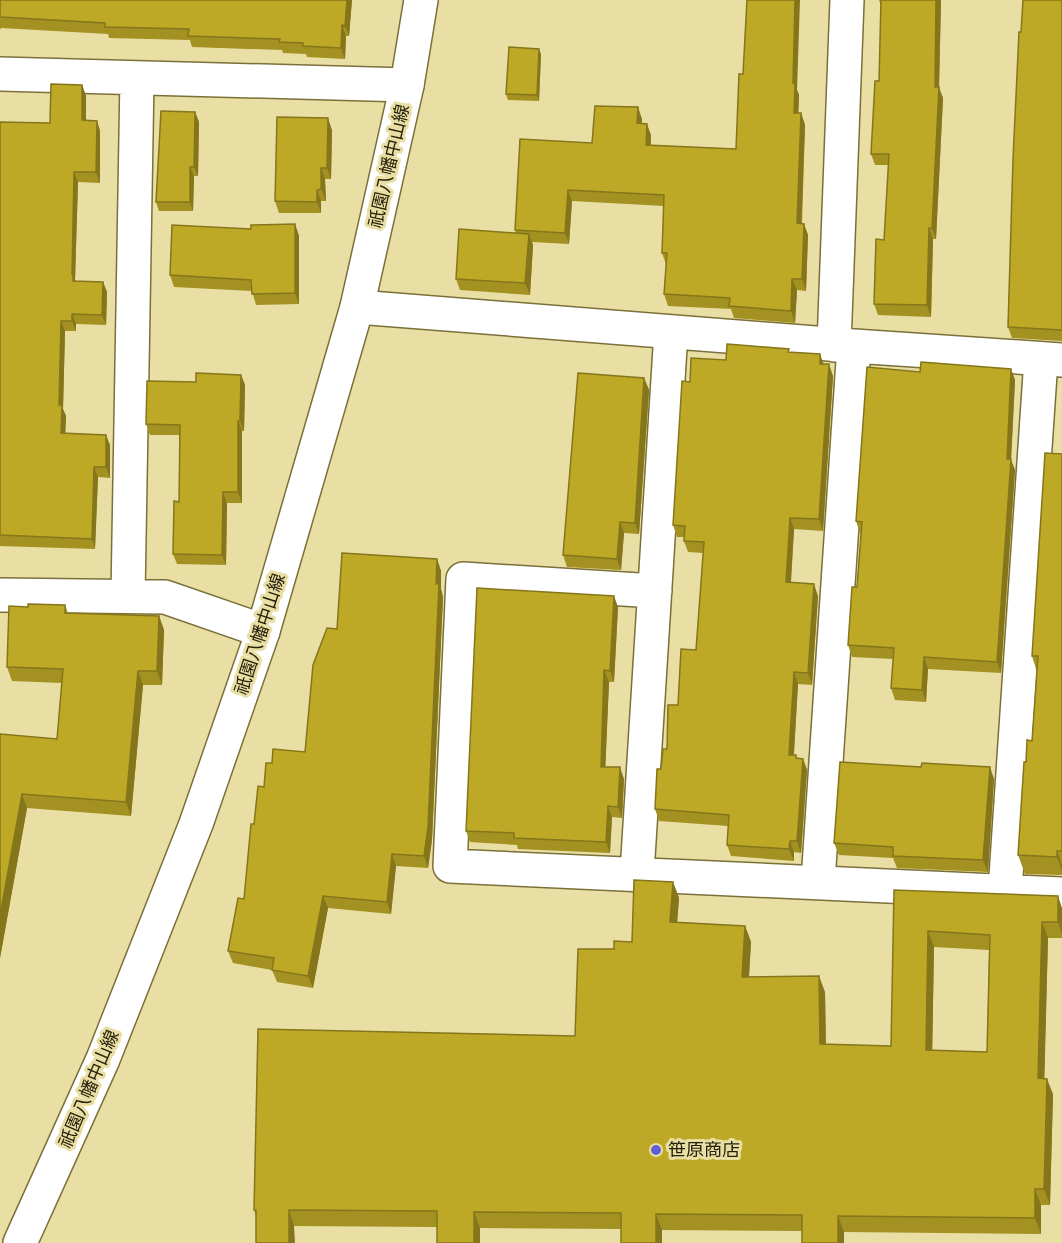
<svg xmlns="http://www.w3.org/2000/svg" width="1062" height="1243" font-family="Quicksand,'Noto Sans JP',sans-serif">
  <rect width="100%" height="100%" fill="#e9dfa4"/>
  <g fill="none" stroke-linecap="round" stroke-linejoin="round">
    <defs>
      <path id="street" d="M0 74 407 85
        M357 307 854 346 1062 360
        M834 345 847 0
        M655 591 463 579 450 866 1062 894
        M0 595 165 597 263 631
        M128 596 137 78
        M637 873 671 332
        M818 881 854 346
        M1005 891 1041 359"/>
      <path id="secondary" d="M20 1243 103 1059 196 824 263 631 357 307 407 85 421 0"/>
    </defs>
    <use href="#street" stroke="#7b7039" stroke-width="36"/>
    <use href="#secondary" stroke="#7b7039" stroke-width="36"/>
    <use href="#street" stroke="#fff" stroke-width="33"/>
    <use href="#secondary" stroke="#fff" stroke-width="33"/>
  </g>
  <path fill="#a39122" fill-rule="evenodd" d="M0 0H352L349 36H346L345 59 307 57 306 54 283 53 282 50 192 47 190 40 109 38 108 34 1 28 0 30Z
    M879 0H941L939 88 943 98 936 239H933L931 317 878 315 874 304 884 240 889 165H875L871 154 879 81 881 6Z
    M1062 0V341L1012 338 1008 327 1021 32Z
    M541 54 539 101 508 100 506 94Z
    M743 74 797 90 799 95 798 113H801L805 125 802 224H804L808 235 806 291 797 290 795 323 734 318 731 309 668 306 664 294 666 264 662 253 664 206 572 201 569 244 532 242 533 245 530 295 460 290 456 279 516 233 515 230 592 143 642 119 641 124 651 135V145L736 149Z
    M82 85 86 96V120L97 121 100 131V183L78 182 75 280 76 281 103 282 107 292 106 325 76 324V331H65L63 409 66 416 65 433 110 445V478L98 477 95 549 0 546V122L50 123Z
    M195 112 199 122 198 176H194L193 211H159L156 202Z
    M332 130 331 179H325L326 201H321V213H279L275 201Z
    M295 224 299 236V304L256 305 252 291 174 287 170 275 251 229Z
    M790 352 824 364 833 376 823 531 794 529 791 583 818 596 812 685 798 684 794 755 797 759H803L807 770 801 853 794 852V861L731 856 727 845 728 826 659 821 655 809 661 769 678 705 696 650 703 553 688 552 684 541V537H677L673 525 690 382 726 360Z
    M1011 369 1015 380 1011 460 1015 470 1001 673 928 669 926 702 895 700 891 688 893 659 852 657 848 645 857 587 861 533H860L856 521 920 372Z
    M241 375 245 385 244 431H242V503H227L226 565 177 564 173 554 179 502V435H150L146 424Z
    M644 378 649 390 639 534 624 533 621 570 567 567 563 555Z
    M1062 454V875L1025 874 1018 855 1026 762 1032 741 1037 672 1032 656Z
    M437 559 441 571V589L443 597 432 840 428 868 396 866 391 914 328 908 313 988 277 982 272 970 233 963 228 951 244 899 254 824 264 787 272 763 305 752 337 629Z
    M65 605 68 613 159 616 164 630 162 685H143L131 816 27 808 0 958V734L57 739 62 683 12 681 7 667Z
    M618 607 614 682H609L605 767 624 779 622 818 612 817 610 853 518 849 517 845 470 842 466 831Z
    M994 779 988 872 897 868 893 858 839 855 834 843Z
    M673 882 679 898 677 922 745 926 751 942 749 977 825 992 826 1044 891 1046 894 890 1062 908V938H1048L1044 1079 1053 1094 1050 1205H1041V1234L844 1232V1243H802V1231L662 1230V1243H621V1229L480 1228V1243H437V1227L294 1226 256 1216 254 1210 575 1036 614 949 632 942ZM934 947 989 950 987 1052 932 1050Z"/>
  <path fill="#85761b" d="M347 0H352L349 36 345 26Z
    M795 0H800L797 90 799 95 798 124 794 113 793 83Z
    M936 0H941L939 88 943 98 936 239 932 228Z
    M342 25 346 36 345 59 341 48Z
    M539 49 541 54 539 101 537 95Z
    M82 85 86 96V131L82 120Z
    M638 107 642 119 641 135 637 123Z
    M195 112 199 122 198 176 194 167Z
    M801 113 805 125 801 235 797 223Z
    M328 118 332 130 331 179 327 168Z
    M97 121 100 131V183L96 172Z
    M647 124 651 135 650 156 646 145Z
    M190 167 194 176 193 211 190 202Z
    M321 168 325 179 326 201 321 189Z
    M74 172 78 182 75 280 77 284V291L72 274Z
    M317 190 321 201V213L317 202Z
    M568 190 572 201 569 244 565 233Z
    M295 224 299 236V304L295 293Z
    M804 224 808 235 806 291 802 279Z
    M929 228 933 239 931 317 927 305Z
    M529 234 533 245 530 295 525 283Z
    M792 279 797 290 795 323 791 311Z
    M103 282 107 292 106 325 102 315Z
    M72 314 76 324V331L72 321Z
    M61 321 65 331 63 409 66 416 65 444 61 433 59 405Z
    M820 354 824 365 820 364Z
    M829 364 833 376 823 531 819 519Z
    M1011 369 1015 380 1011 460 1015 470 1001 673 997 662Z
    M241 375 245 385 244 431 240 421Z
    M644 378 649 390 639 534 635 523Z
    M238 421 242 431V503L238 492Z
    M106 435 110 445V478L106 467Z
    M94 467 98 477 95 549 92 539Z
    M223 492 227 503 226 565 222 555Z
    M790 518 794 529 790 594 786 582Z
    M620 522 624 533 621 570 617 559Z
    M437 559 441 571V589L443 597 432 840 428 868 424 856Z
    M814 584 818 596 812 685 808 673Z
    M614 596 618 607 614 682 610 671Z
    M159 616 164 630 162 685 157 671Z
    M924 657 928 669 926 702 922 690Z
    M604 670 609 682 605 778 601 767Z
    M138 671 143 685 131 816 126 802Z
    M794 672 798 684 793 766 789 755Z
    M803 759 807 770 801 853 797 841Z
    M620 767 624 779 622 818 618 807Z
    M990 767 994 779 988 872 983 860Z
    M22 794 27 808 0 958V916Z
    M608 806 612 817 610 853 606 842Z
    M790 841 794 852V861L789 849Z
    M1057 851 1062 866V871L1057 857Z
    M392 854 396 866 391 914 387 902Z
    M673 882 679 898 676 938 670 922Z
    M323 896 328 908 313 988 308 976Z
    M1058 896 1062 908V934L1058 922Z
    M1042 922 1048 938 1044 1094 1038 1078Z
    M745 926 751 942 748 993 742 977Z
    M928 931 934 947 932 1066 926 1050Z
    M819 976 825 992 826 1060 820 1044Z
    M1047 1079 1053 1094 1050 1205 1044 1189Z
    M1035 1189 1041 1205V1234L1035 1218Z
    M289 1210 294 1226 295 1243H289Z
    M474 1212 480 1228V1243H474Z
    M656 1214 662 1230V1243H656Z
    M838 1216 844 1232V1243H838Z"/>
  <path fill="#bea927" stroke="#85761b" stroke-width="1.5" fill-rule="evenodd" d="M0 0H347L345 26 342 25 341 48 303 46V43L279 42 280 39 188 36 189 29 105 27V23L0 17Z
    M747 0H795L793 83 795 84 794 113H801L797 223 804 224 802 279H792L791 311 729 306 730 298 664 294 667 253H662L664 195 568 190 565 233 515 230 520 139 592 143 595 106 638 107 637 123 647 124 646 145 736 149 739 74H743Z
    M881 0H936L935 87H939L932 228H929L927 305 874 304 876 239 884 240 889 154H871L875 81H879Z
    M1023 0H1062V330L1008 327 1013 159 1019 32H1021Z
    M509 47 539 49 537 95 506 94Z
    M51 84 82 85V120L97 121 96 172H74L72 274H73V281L103 282 102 315 72 314V321H61L59 405H62L61 433 106 435V467H94L92 539 0 535V122L50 123Z
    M161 111 195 112 194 167H190V202H156Z
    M277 117 328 118 327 168H321V189L317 190V202L275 201Z
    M295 224V293L252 294 251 280 170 275 172 225 251 229V225Z
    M459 229 529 234 525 283 456 279Z
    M727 344 789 349 788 352 820 354V364H829L819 519 790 518 786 582 814 584 808 673 794 672 789 755H796V758L803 759 797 841H790L789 849 727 845 729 815 655 809 657 769H661L663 749H667L668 705H678L681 649 696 650 704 542 684 541 685 526 673 525 682 381 690 382 691 358 726 360Z
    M921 362 1011 369 1007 459H1011L997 662 924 657 922 690 891 688 894 648 848 645 852 587H857L862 522 856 521 867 367 920 372Z
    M196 373 241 375 240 421H238V492H223L222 555 173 554 174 501 179 502 180 425 146 424 147 381 196 382Z
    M578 373 644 378 635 523 620 522 617 559 563 555Z
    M1045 453 1062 454V851H1057V857L1018 855 1024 762H1026L1027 740 1032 741 1038 656H1032Z
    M342 553 437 559 436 584H439L428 827 424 856 392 854 387 902 323 896 308 976 272 970 274 958 228 951 238 898 244 899 251 824H254L258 786 264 787 266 763H272L273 749 305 752 313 665 327 628 337 629Z
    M477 588 614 596 610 671 604 670 601 767H620L618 807 608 806 606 842 514 838V833L466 831Z
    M28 604 65 605V613L159 616 157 671H138L126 802 22 794 0 916V734L57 739 63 669 7 667 9 606 28 607Z
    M840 762 921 767 922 763 990 767 983 860 893 856V847L834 843Z
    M634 880 673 882 670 922 745 926 742 977 819 976 820 1044 891 1046 894 890 1058 896V922H1042L1038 1078 1047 1079 1044 1189H1035V1218L838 1216V1243H802V1215L656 1214V1243H621V1213L474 1212V1243H437V1211L289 1210V1243H256V1210H254L258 1029 575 1036 578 949H614V941L632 942ZM928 931 990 935 987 1052 926 1050Z"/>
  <circle fill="#605fd8" stroke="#e9dfa4" stroke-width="2" cx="656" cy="1150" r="6"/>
  <g text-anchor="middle" stroke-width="6" stroke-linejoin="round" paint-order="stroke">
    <g font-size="18" fill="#252009" stroke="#e9dfa4">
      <text transform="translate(389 166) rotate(-77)" y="6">祇園八幡中山線</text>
      <text transform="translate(260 634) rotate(-72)" y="6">祇園八幡中山線</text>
      <text transform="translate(89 1089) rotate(-67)" y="6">祇園八幡中山線</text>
    </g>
    <g font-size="18" fill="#252009" stroke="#e9dfa4" text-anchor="start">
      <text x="668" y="1156">笹原商店</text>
    </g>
  </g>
</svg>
